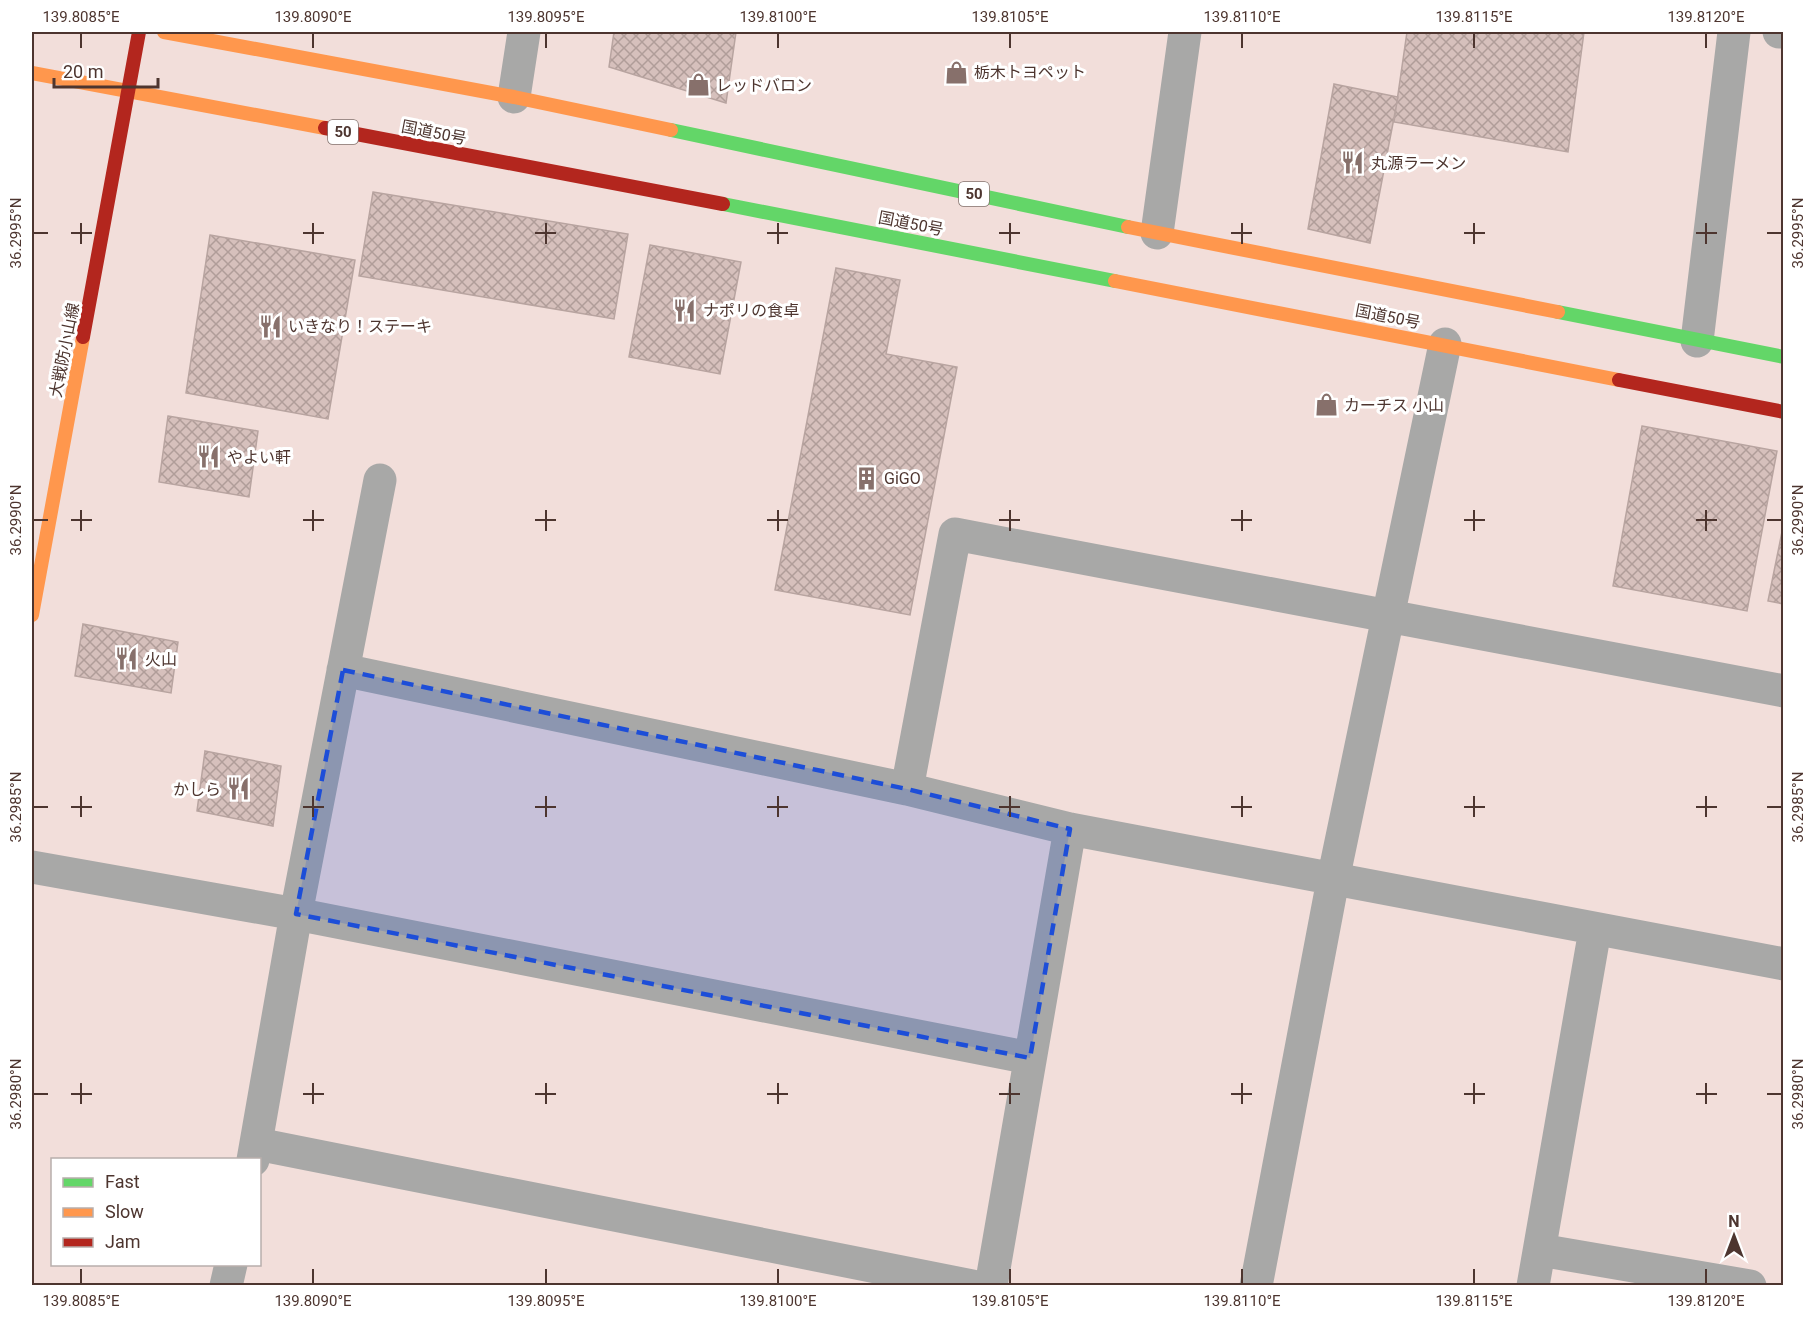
<svg xmlns="http://www.w3.org/2000/svg" width="1815" height="1317" font-family="Roboto,'Noto Sans JP',sans-serif">
  <defs>
    <pattern id="building-cross-hatch" width="8" height="8" patternUnits="userSpaceOnUse" patternTransform="scale(1.5)"><rect width="8" height="8" fill="#d6c0bc"/><path d="M0 0l8 8M0 8l8-8" fill="none" stroke="#b09d99"/></pattern>
  </defs>
  <rect width="100%" height="100%" fill="#f2deda"/>
  <path fill="url(#building-cross-hatch)" stroke="#b8a4a0" stroke-width="1.5" d="M614 32H736L726 103 609 67Z
    M1407 32H1584L1568 152 1394 122Z
    M1334 84 1398 97 1370 243 1308 229Z
    M373 192 628 234 614 319 359 276Z
    M210 235 355 260 328 419 186 393Z
    M650 245 741 262 720 374 629 357Z
    M836 268 900 280 886 354 957 367 910 615 775 590Z
    M168 416 258 431 249 497 159 482Z
    M1642 426 1777 451 1747 611 1613 586Z
    M1784 522V604L1768 601Z
    M83 624 178 642 171 693 75 676Z
    M205 751 281 766 273 826 197 811Z"/>
  <g fill="none" stroke-linecap="round" stroke-linejoin="round">
    <path stroke="#a8a8a7" stroke-width="33" d="M1779 32H1784
      M514 97 524 32
      M1157 233 1185 32
      M1697 341 1734 32
      M343 670 907 789 1070 829 1784 964
      M907 789 955 534 1784 691
      M32 867 296 914 1030 1058
      M257 1144 972 1286
      M253 1160 296 914 380 480
      M1540 1250 1750 1286
      M226 1286 231 1264
      M991 1286 1070 829
      M1256 1286 1333 880 1445 344
      M1533 1286 1595 930"/>
    <path stroke="#63d668" stroke-width="14" d="M671 130 1128 227
      M723 204 1115 281
      M1558 312 1784 357"/>
    <path stroke="#ff974d" stroke-width="14" d="M164 32 514 97 671 130
      M32 73 325 128
      M1128 227 1558 312
      M1115 281 1619 380
      M32 615 83 337"/>
    <path stroke="#b3261e" stroke-width="14" d="M325 128 723 204
      M83 337 139 32
      M1619 380 1784 412"/>
  </g>
  <path fill="#1d4ed8" fill-opacity="0.2" stroke="#1d4ed8" stroke-width="4.5" stroke-dasharray="12 8" stroke-linejoin="round" d="M343 670 907 789 1070 829 1030 1058 296 914Z"/>
  <path fill="none" stroke="#4d352f" stroke-width="2" d="M81 33V48M313 33V48M546 33V48M778 33V48M1010 33V48M1242 33V48M1474 33V48M1706 33V48M81 223V244M313 223V244M546 223V244M778 223V244M1010 223V244M1242 223V244M1474 223V244M1706 223V244M33 233H48M71 233H92M303 233H324M535 233H556M767 233H788M999 233H1020M1231 233H1252M1464 233H1485M1696 233H1717M1767 233H1782M81 510V531M313 510V531M546 510V531M778 510V531M1010 510V531M1242 510V531M1474 510V531M1706 510V531M33 520H48M71 520H92M303 520H324M535 520H556M767 520H788M999 520H1020M1231 520H1252M1464 520H1485M1696 520H1717M1767 520H1782M81 796V817M313 796V817M546 796V817M778 796V817M1010 796V817M1242 796V817M1474 796V817M1706 796V817M33 807H48M71 807H92M303 807H324M535 807H556M767 807H788M999 807H1020M1231 807H1252M1464 807H1485M1696 807H1717M1767 807H1782M81 1083V1104M313 1083V1104M546 1083V1104M778 1083V1104M1010 1083V1104M1242 1083V1104M1474 1083V1104M1706 1083V1104M33 1094H48M71 1094H92M303 1094H324M535 1094H556M767 1094H788M999 1094H1020M1231 1094H1252M1464 1094H1485M1696 1094H1717M1767 1094H1782M81 1269V1284M313 1269V1284M546 1269V1284M778 1269V1284M1010 1269V1284M1242 1269V1284M1474 1269V1284M1706 1269V1284"/>
  <defs>
    <symbol id="shop-bare" viewBox="-9 -9 18 18"><path d="M-5-2.5h2.3a2.7 3.5 0 0 1 5.4 0H5L5.5 6h-11ZM-1.5-2.5h3a1.5 2.3 0 0 0-3 0Z" fill="#87706b" stroke="#fff" stroke-width="2.5" paint-order="stroke"/></symbol>
    <symbol id="restaurant-bare" viewBox="-9 -9 18 18"><path d="M-5-6h1v4h1v-4h1v4h1v-4h1v5L-1.5 .5V6h-2V.5L-5-1ZM5-6V6H3V1.5H1.5Q1.5-4 5-6Z" fill="#87706b" stroke="#fff" stroke-width="2.5" paint-order="stroke"/></symbol>
    <symbol id="building-bare" viewBox="-9 -9 18 18"><path d="M-4-6H4V6H1V3H-1V6H-4ZM-2.5-4.3h1.7v1.8h-1.7ZM.8-4.3h1.7v1.8H.8ZM-2.5-1h1.7V.8h-1.7ZM.8-1h1.7V.8H.8Z" fill="#87706b" stroke="#fff" stroke-width="2.5" paint-order="stroke"/></symbol>
  </defs>
  <g fill-rule="evenodd">
    <use href="#shop-bare" x="940" y="56" width="33" height="33"/>
    <use href="#shop-bare" x="682" y="68" width="33" height="33"/>
    <use href="#restaurant-bare" x="1336" y="146" width="33" height="33"/>
    <use href="#restaurant-bare" x="668" y="294" width="33" height="33"/>
    <use href="#restaurant-bare" x="254" y="310" width="33" height="33"/>
    <use href="#shop-bare" x="1310" y="388" width="33" height="33"/>
    <use href="#restaurant-bare" x="192" y="440" width="33" height="33"/>
    <use href="#building-bare" x="850" y="462" width="33" height="33"/>
    <use href="#restaurant-bare" x="110" y="642" width="33" height="33"/>
    <use href="#restaurant-bare" x="222" y="772" width="33" height="33"/>
  </g>
  <g text-anchor="middle" stroke-width="6" stroke-linejoin="round" paint-order="stroke">
    <g fill="#fff" stroke="#82726d" stroke-width="1.5">
      <rect x="328" y="120" width="30" height="24" rx="4.5"/>
      <rect x="959" y="182" width="30" height="24" rx="4.5"/>
    </g>
    <g font-size="15" font-weight="bold" fill="#4d352f">
      <text x="343" y="137">50</text>
      <text x="974" y="199">50</text>
    </g>
    <g font-size="16" fill="#4d352f" stroke="#fff" text-anchor="start">
      <text x="974" y="78">栃木トヨペット</text>
      <text x="716" y="91">レッドバロン</text>
      <text x="1371" y="169">丸源ラーメン</text>
      <text x="703" y="316">ナポリの食卓</text>
      <text x="288" y="332">いきなり！ステーキ</text>
      <text x="1344" y="411">カーチス 小山</text>
      <text x="227" y="463">やよい軒</text>
      <text x="884" y="484">GiGO</text>
      <text x="145" y="665">火山</text>
      <text x="221" y="795" text-anchor="end">かしら</text>
    </g>
    <g font-size="16" fill="#4d352f" stroke="#fff">
      <text transform="translate(434 132) rotate(11)" y="6">国道50号</text>
      <text transform="translate(911 223) rotate(11)" y="6">国道50号</text>
      <text transform="translate(1388 316) rotate(11)" y="6">国道50号</text>
      <text transform="translate(64 350) rotate(-79)" y="6">大戦防小山線</text>
    </g>
  </g>
  <rect width="1815" height="1317" fill="none" stroke="#ffffff" stroke-width="66"/>
  <rect x="51" y="1158" width="210" height="108" fill="#ffffff" stroke="#b8aeac" stroke-width="1.5"/>
  <rect x="63" y="1178" width="30" height="9" fill="#63d668" stroke="#b8aeac" stroke-width="1.5"/>
  <text x="105" y="1188" font-size="18" fill="#4d352f">Fast</text>
  <rect x="63" y="1208" width="30" height="9" fill="#ff974d" stroke="#b8aeac" stroke-width="1.5"/>
  <text x="105" y="1218" font-size="18" fill="#4d352f">Slow</text>
  <rect x="63" y="1238" width="30" height="9" fill="#b3261e" stroke="#b8aeac" stroke-width="1.5"/>
  <text x="105" y="1248" font-size="18" fill="#4d352f">Jam</text>
  <g transform="translate(1734 1236)" stroke="#ffffff" stroke-width="4.5" paint-order="stroke">
  <path d="M0-4.5L10 22L0 15L-10 22Z" fill="#4d352f"/>
  <text y="-9" font-size="16" font-weight="bold" text-anchor="middle" fill="#4d352f">N</text>
  </g>
  <path d="M54 78v9h104v-9" fill="none" stroke="#4d352f" stroke-width="3"/>
  <text x="63" y="78" font-size="18" fill="#4d352f" stroke="#ffffff" stroke-width="4.5" paint-order="stroke">20 m</text>
  <rect x="33" y="33" width="1749" height="1251" fill="none" stroke="#4d352f" stroke-width="2"/>
  <g font-size="15" text-anchor="middle" fill="#4d352f">
    <text x="81" y="22">139.8085°E</text>
    <text x="313" y="22">139.8090°E</text>
    <text x="546" y="22">139.8095°E</text>
    <text x="778" y="22">139.8100°E</text>
    <text x="1010" y="22">139.8105°E</text>
    <text x="1242" y="22">139.8110°E</text>
    <text x="1474" y="22">139.8115°E</text>
    <text x="1706" y="22">139.8120°E</text>
    <text transform="translate(16 233) rotate(-90)" y="5">36.2995°N</text>
    <text transform="translate(1798 233) rotate(-90)" y="5">36.2995°N</text>
    <text transform="translate(16 520) rotate(-90)" y="5">36.2990°N</text>
    <text transform="translate(1798 520) rotate(-90)" y="5">36.2990°N</text>
    <text transform="translate(16 807) rotate(-90)" y="5">36.2985°N</text>
    <text transform="translate(1798 807) rotate(-90)" y="5">36.2985°N</text>
    <text transform="translate(16 1094) rotate(-90)" y="5">36.2980°N</text>
    <text transform="translate(1798 1094) rotate(-90)" y="5">36.2980°N</text>
    <text x="81" y="1306">139.8085°E</text>
    <text x="313" y="1306">139.8090°E</text>
    <text x="546" y="1306">139.8095°E</text>
    <text x="778" y="1306">139.8100°E</text>
    <text x="1010" y="1306">139.8105°E</text>
    <text x="1242" y="1306">139.8110°E</text>
    <text x="1474" y="1306">139.8115°E</text>
    <text x="1706" y="1306">139.8120°E</text>
  </g>
</svg>
